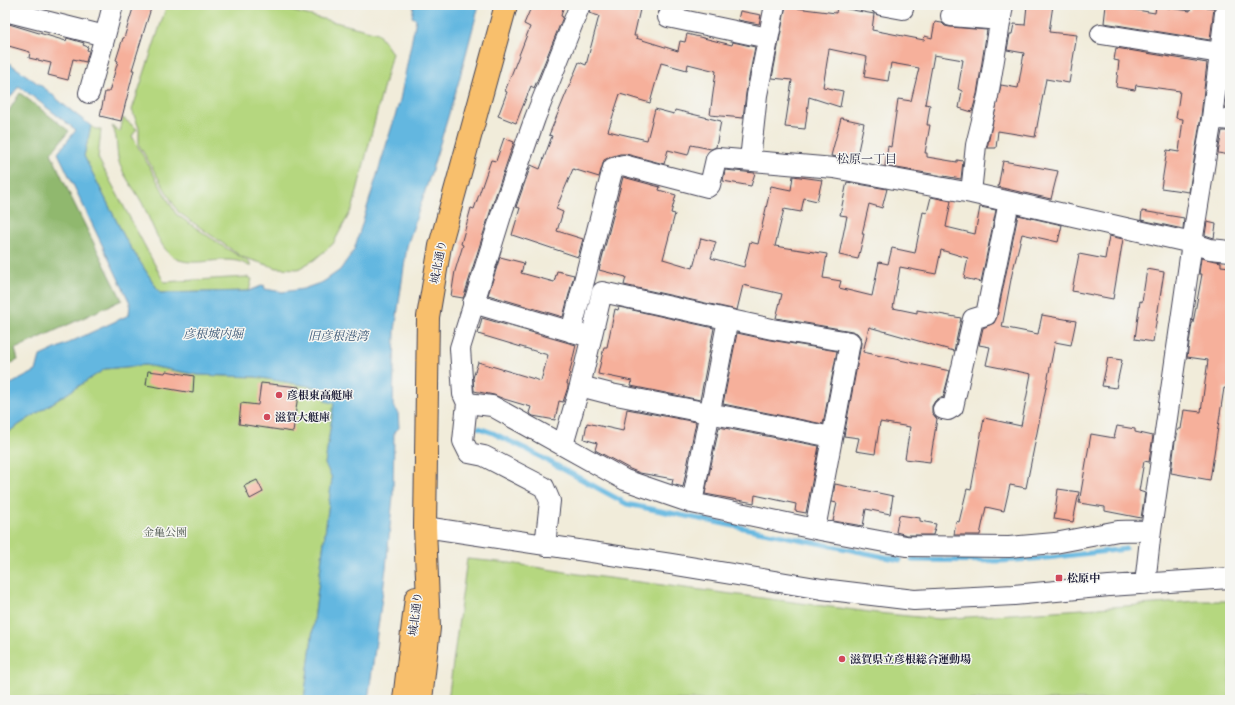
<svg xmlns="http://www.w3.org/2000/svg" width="1235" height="705" font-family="'Libre Caslon Text','Noto Serif JP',serif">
  <rect width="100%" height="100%" fill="#f6f6f2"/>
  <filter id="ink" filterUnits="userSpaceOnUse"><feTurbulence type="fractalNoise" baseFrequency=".025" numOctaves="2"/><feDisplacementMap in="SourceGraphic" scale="8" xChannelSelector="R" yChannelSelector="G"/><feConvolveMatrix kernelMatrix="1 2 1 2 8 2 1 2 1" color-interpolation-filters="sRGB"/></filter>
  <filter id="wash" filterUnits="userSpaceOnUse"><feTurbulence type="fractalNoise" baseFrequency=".012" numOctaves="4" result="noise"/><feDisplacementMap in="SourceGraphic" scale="16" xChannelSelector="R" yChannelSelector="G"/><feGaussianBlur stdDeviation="0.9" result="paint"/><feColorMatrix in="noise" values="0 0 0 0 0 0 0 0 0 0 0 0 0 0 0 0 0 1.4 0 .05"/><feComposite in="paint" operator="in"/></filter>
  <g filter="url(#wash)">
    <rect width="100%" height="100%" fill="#f1ecda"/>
    <path fill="#b5d77f" stroke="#6c7c5d" d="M167 5H268L378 33 392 53 353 207 333 244 314 260 298 269 277 268 242 257 178 212 139 145V128L132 110Z
      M123 118 137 129 132 136 176 214 224 247 249 262 251 267C247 265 242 262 237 261 218 257 198 266 179 260 159 253 150 216 140 199 133 187 125 178 120 165 115 152 119 138 112 126L120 132Z
      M91 126 95 129H101L98 158 164 282 246 277 252 279 249 291 160 293 126 240 84 156Z
      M145 365 198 375 256 377 327 389 334 403 325 464 332 478 304 700H5V434L105 369Z
      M467 559 510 563 578 574 877 613 939 619 1198 601H1230V700H448Z"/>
    <path fill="#90b86e" stroke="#596d54" d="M20 93 69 131 51 153 71 197 122 300 15 349 18 360 5 366V117Z"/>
    <path fill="#64b7e0" stroke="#436c8e" d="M414 5H479L458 84 431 173 407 246 395 330 393 405 398 412 399 428 394 432 393 496 386 568 368 700H304L332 478 325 464 334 403 325 401 326 389 256 377 198 375 145 365 105 369 5 434V387L36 371 40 356 129 315 130 303 58 153 76 130 19 86 5 104V60L47 90 64 105 91 126 84 156 126 240 160 293 249 291 264 285 265 289 282 292 303 289 323 282 340 270 354 250 400 100 416 19 412 17Z"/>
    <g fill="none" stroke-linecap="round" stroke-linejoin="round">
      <path stroke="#64b7e0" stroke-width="5" d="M479 428 493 433 528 450 627 504 900 560
        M912 560 1000 561 1047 558 1126 549"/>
    </g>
    <g id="blocks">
      <path fill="#f6b09b" d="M134 5H152L132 70H134L121 121 100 116 105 92H109L118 61 116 60 123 38H124Z
        M532 5H564L561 16 563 17 542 69 534 88 531 86 516 123 498 116 507 92 505 91 530 27 524 24Z
        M591 5H641L634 36H637L636 38 678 51 680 41 685 42 687 34 732 45 733 42 755 47 746 93 743 118 710 115 716 71 688 64 687 70 661 63 650 103 620 94 608 131 647 140 655 109 674 114 675 110 721 121 716 147 711 149 691 145 688 155 668 150 664 164 626 154H620L610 157 604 160 599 177 573 169 556 209 563 212 557 231 583 239 578 257 512 235 520 208 516 207 531 165 540 169 552 136 549 135 579 62 586 65 599 16 589 13Z
        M786 5H797L796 8 836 13 837 7 874 14 872 30 924 40 925 36 932 38 935 22 942 23 945 26 950 27 987 30 977 94 972 112 959 108 962 91 958 89 963 60 934 55 925 104 930 105 927 125H930L925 153H927V157L957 162V160L963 161 961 179 885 166 888 146 891 147 898 99 911 101 919 68 891 63 888 81 864 77 867 57 829 49 823 87 843 91 840 107 809 97 805 129 785 127 792 80 772 78Z
        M1027 5H1053L1049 32 1077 35 1069 83 1046 79 1035 137 998 131 996 148H987L1001 85 1018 88 1024 53 1007 50 1010 34H1012L1014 24 1025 25Z
        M1106 5 1155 13 1156 6 1190 11 1191 5 1214 8 1210 40 1104 23Z
        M740 11 761 15 759 24 738 20Z
        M9 24 66 41 67 38 84 43 83 45 88 47 87 50 89 51 86 62 73 59 68 80 48 75 51 63 29 58 30 52 5 45V36Z
        M1116 48 1207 63 1201 116 1189 192 1161 188 1167 150 1179 152 1183 119 1176 118 1180 91 1136 85 1135 90 1116 87 1119 61 1114 60Z
        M1226 96 1230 97V108H1225Z
        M841 118 864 123 856 160 831 156Z
        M1222 131H1230V155L1218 153Z
        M504 138 514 142 492 206 464 296 463 298 451 296 455 271 463 245 461 244 471 208 474 209 491 160 496 161Z
        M1003 161 1058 171 1051 199 998 187Z
        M725 170 755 173 751 186 723 181Z
        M793 176 822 180 817 201 804 198 801 212 784 209 775 246 827 254 823 278 841 281 839 288 872 296 879 262 888 264 892 248 915 253 923 212 927 213 931 197 951 201 946 227 975 234 980 207 996 210 981 282 964 278 968 258 941 250 936 274 900 267 893 308 917 313V310L961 318 954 351 869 327 863 352 950 371 943 398 941 397 935 401 932 406V413L937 419 930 462 905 459 910 427 880 422 875 454 856 451 859 438 844 436 861 344V338L857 333 852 331 776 318 782 294 743 285 737 310 624 285 626 277 599 270 623 177 660 187 659 190 676 195 671 213 675 214 663 259 693 268 701 238 716 242 711 258 744 267 750 242 758 244 771 186 791 190Z
        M847 182 887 189 882 208 869 204 862 234H864L858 259 839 255 847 216 840 215Z
        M1142 211 1184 218 1183 229 1141 220Z
        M1018 215 1062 225 1058 242 1022 234 1012 274 1002 327 1038 334 1042 315 1076 321 1071 345 1055 342 1026 488 1010 485 1004 511 986 507 980 535H954L956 521 959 522 967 489 971 490 984 418 1021 426 1031 374 986 365 990 347 979 345 983 328 994 323 997 317Z
        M1207 222 1216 224 1214 238 1205 235Z
        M1109 236 1123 239 1113 299 1072 291 1079 254 1105 259Z
        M500 257 524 263 521 273 554 282 557 271 574 275 563 317 488 295Z
        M1201 258 1221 262V266L1230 267V389L1224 388 1210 480 1171 473 1175 441H1176L1178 429H1181L1184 410 1201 412 1208 360 1187 357 1192 323H1193L1202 274H1199Z
        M1147 269 1164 272 1153 342 1135 339 1140 301 1142 302Z
        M619 307 714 328 700 400 631 386 632 381 598 374 604 347H607L615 309 618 310Z
        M482 318 576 345 567 384H568V387L563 402 559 401 555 420 533 416 529 413 531 407 504 399 494 395 474 391 473 378 478 362 541 381 548 355 478 334Z
        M737 333 770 340 837 351 823 424 723 404Z
        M1108 358 1122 360 1116 388 1102 386Z
        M148 371 165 373 166 371 194 376 193 393 146 385Z
        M261 383 299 387 293 432 239 424 241 403 258 405Z
        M627 409 696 422 683 487 672 484 673 479 640 473 630 469 595 450 597 443 584 439 587 423 623 431Z
        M1117 426 1135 429V432L1153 436 1149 462 1144 461 1139 491 1145 493 1141 518 1105 511V507L1079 503 1091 434 1114 438Z
        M719 427 819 446 806 513 795 511 796 504 755 495 754 503 705 494Z
        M257 480 263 492 250 499 244 486Z
        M835 484 893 496 890 514 866 509 863 526 833 521 837 503 832 502Z
        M1058 489 1079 492 1073 522 1054 519Z
        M899 515 920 518V521L936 524 933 535H907L896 532Z"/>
    </g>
  </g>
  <g filter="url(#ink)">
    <use href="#blocks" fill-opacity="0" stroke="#414053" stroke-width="1"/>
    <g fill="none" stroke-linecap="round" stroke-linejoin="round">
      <defs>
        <path id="minor" d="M881 5 903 9
          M5 11 105 36 89 93
          M951 16 1001 20
          M668 17 768 38
          M1101 34 1220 53
          M105 36 113 5
          M1212 118 1230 120
          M750 160 757 95 775 5
          M971 193 976 145 988 96 1003 5
          M473 303 583 335
          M571 332 613 168 623 165 708 187 710 185 716 159 718 158 834 168 971 193 1192 243 1210 249 1230 251
          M580 386 611 394 832 437
          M467 403 492 406 625 480 692 503 815 529 906 546 1009 547 1055 543 1118 531 1151 530
          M943 409 948 410 953 407 973 319 986 315 1009 202
          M563 445 580 386 602 292 772 329 850 342 815 529
          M692 503 728 319
          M425 527 671 564 822 589 914 600 1014 595 1109 586 1230 578
          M545 546 550 501 544 487 484 456 469 453 463 441 467 403 463 394 460 348 503 209 535 118 580 5
          M1145 584 1151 530 1192 243 1212 118 1226 5"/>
        <path id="major" d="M404 700 416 598
          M421 700 429 628 425 527 428 317 440 246 506 5"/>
      </defs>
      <use href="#minor" stroke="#414053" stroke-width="22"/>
      <use href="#major" stroke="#414053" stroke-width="24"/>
      <use href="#minor" stroke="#fff" stroke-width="20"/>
      <use href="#major" stroke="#f8bf6c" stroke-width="22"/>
    </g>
  </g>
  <g fill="#d1495b" stroke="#f6f6f2" stroke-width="1.5">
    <circle cx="279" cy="395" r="4"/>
    <circle cx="267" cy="417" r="4"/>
    <rect x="1055" y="574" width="8" height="8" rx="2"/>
    <circle cx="842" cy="659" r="4"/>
  </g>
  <g text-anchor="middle" stroke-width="3" stroke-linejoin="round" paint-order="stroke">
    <g font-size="11" fill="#22223b" stroke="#f6f6f2">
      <text transform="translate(438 262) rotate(-79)" y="4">城北通り</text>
      <text transform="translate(415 614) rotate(-83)" y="4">城北通り</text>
    </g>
    <g font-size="11" font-weight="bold" fill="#22223b" stroke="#f6f6f2" text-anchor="start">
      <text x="287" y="399">彦根東高艇庫</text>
      <text x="275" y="421">滋賀大艇庫</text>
      <text x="1067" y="582">松原中</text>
      <text x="850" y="663">滋賀県立彦根総合運動場</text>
    </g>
    <g font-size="11" fill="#4e584f" stroke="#f6f6f2">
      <text x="165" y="536">金亀公園</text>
    </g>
    <g font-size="12" fill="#22223b" stroke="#f6f6f2">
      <text x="867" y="163">松原一丁目</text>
    </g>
    <g font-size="12" font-style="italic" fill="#395675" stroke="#f6f6f2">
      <text x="213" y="338">彦根城内堀</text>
      <text x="338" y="340">旧彦根港湾</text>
    </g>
  </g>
  <rect width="1235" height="705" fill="none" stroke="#f6f6f2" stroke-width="20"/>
</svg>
